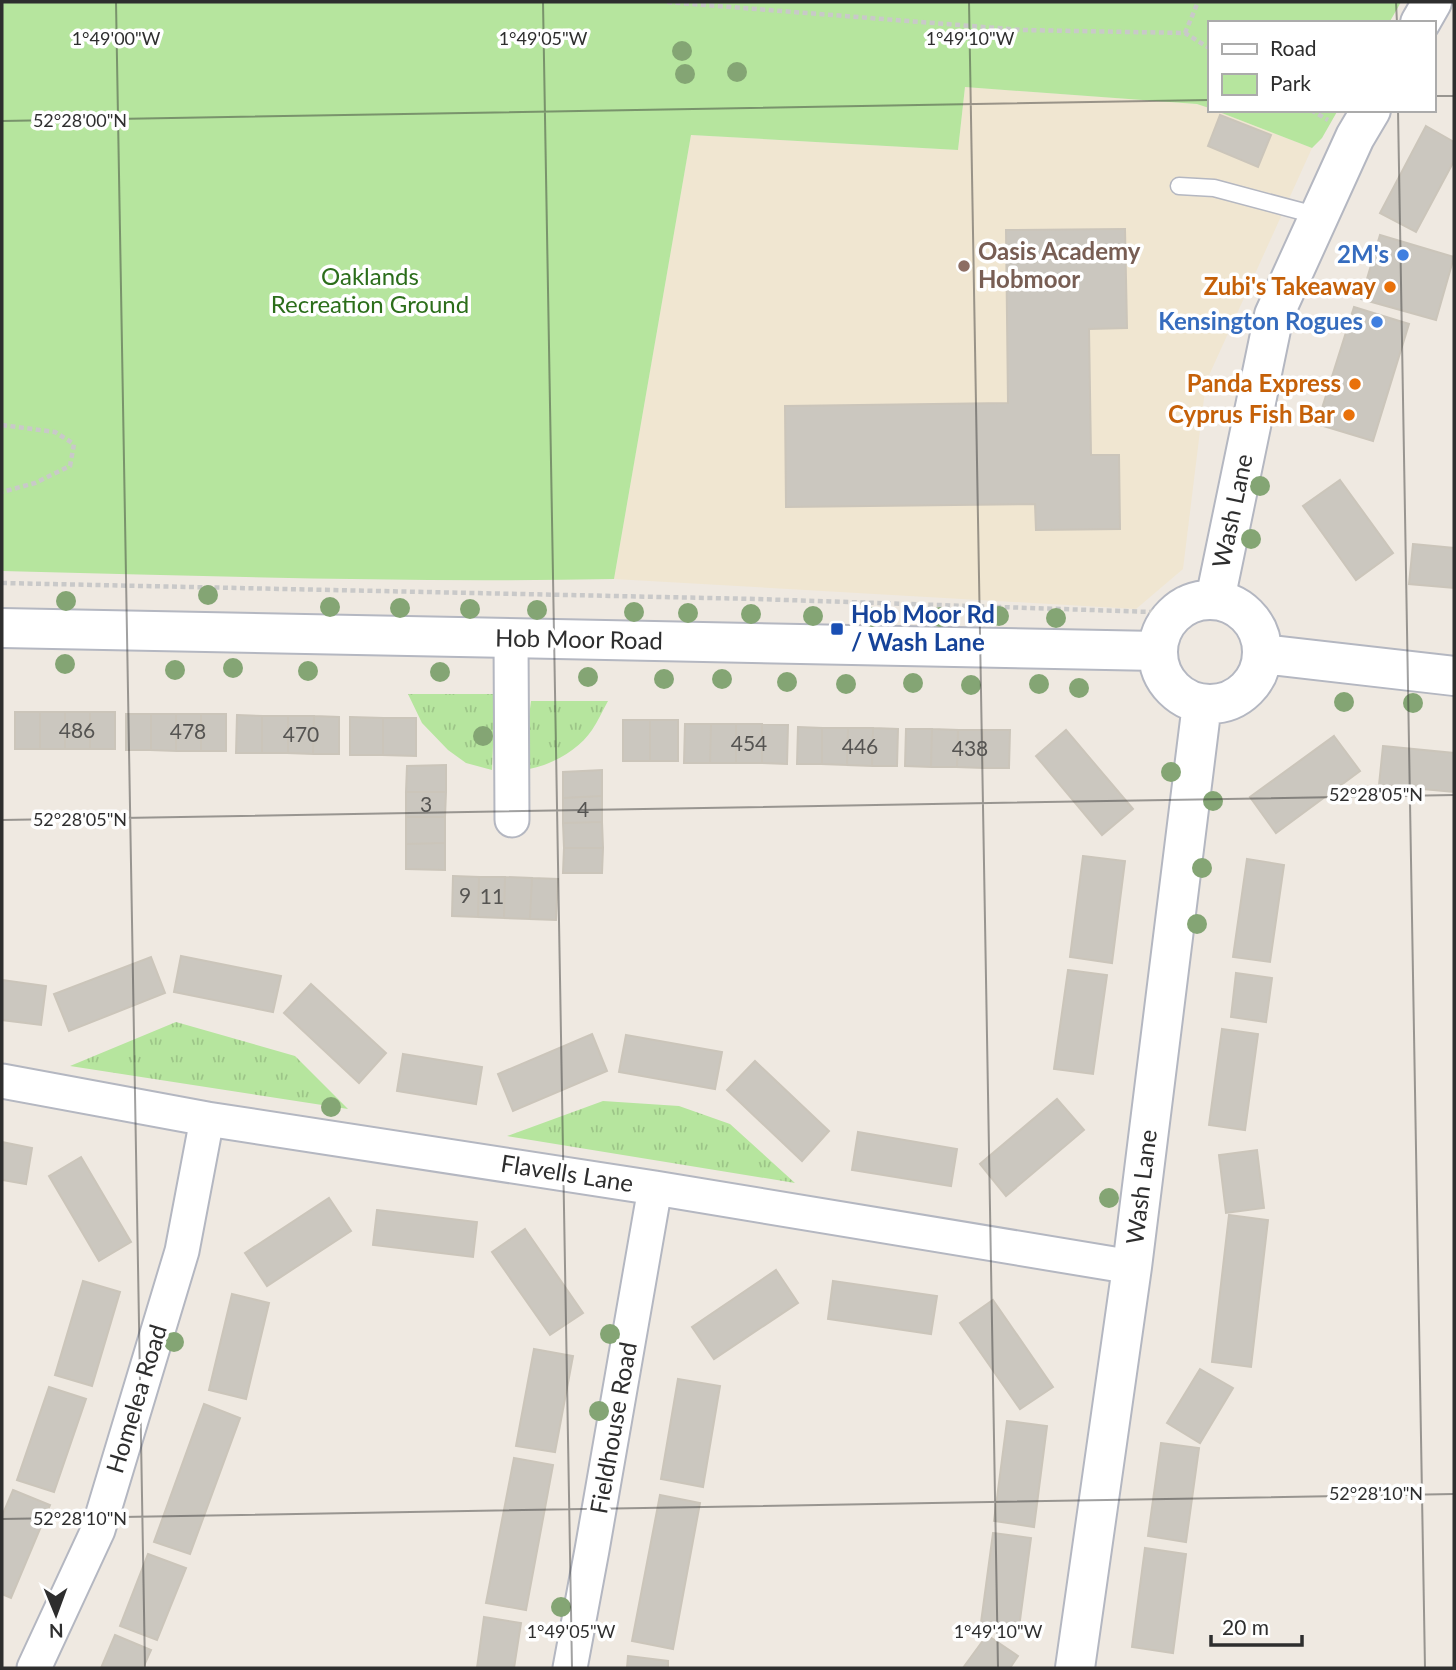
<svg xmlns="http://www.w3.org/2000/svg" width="1456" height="1670" font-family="Lato,sans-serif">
  <defs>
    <pattern id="grass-tufts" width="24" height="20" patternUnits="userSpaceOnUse" patternTransform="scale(1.75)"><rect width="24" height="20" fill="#b6e59e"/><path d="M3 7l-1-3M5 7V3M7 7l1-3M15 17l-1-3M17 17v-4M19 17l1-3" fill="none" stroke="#9dc588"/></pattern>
  </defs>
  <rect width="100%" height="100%" fill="#efe9e1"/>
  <path fill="#f0e6d1" d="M965 87 1198 104 1209 108V110H1214L1312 148 1206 382 1183 569 1136 609 614 579 691 135 958 150Z"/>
  <path fill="url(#grass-tufts)" d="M408 694H495L492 770 466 763 448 750 422 723Z
    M531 701H608C603 710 598 721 592 730 578 751 547 768 522 770Z
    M176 1022 295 1056 348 1109 70 1066Z
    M603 1101 679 1106 730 1124 795 1183 507 1136Z"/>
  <path fill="#b6e59e" d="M2 2H1401L1389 23H1209V108L1197 104 965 87 958 150 691 135 614 579C410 583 206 576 2 571Z
    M1214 110H1338L1322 138 1312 148Z"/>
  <path fill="#cbc7bf" stroke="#cbc5ba" stroke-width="2" d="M1220 115 1271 135 1258 167 1208 146Z
    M1426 126 1454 142V161L1416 232 1380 213Z
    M1125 229 1127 328 1089 329 1091 455H1119L1120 529 1036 530 1035 504 786 507 785 406 1008 403 1006 230Z
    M1380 235 1454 257 1436 320 1361 299Z
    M1354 307 1409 324 1373 441 1317 424Z
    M1340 480 1393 553 1356 580 1303 506Z
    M1413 544 1454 548V588L1409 584Z
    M15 712H40V749H15Z
    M40 712H65V749H40Z
    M65 712H90V749H65Z
    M90 712H115V749H90Z
    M126 714H151V750H126Z
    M151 714H176V751L151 750Z
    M176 714H201V751H176Z
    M201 714H226V751H201Z
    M237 715 262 716V753H236Z
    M262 716H288V753H262Z
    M288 716H314L313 754 288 753Z
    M314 716 339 717V754H313Z
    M350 717 383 718V755H350Z
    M383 718H416V756L383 755Z
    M623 720H650V761H623Z
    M650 720H678V761H650Z
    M685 724H711L710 763H684Z
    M711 724H736V763H710Z
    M736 724H762V763H736Z
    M762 724 788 725 787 764 762 763Z
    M798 727 822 728V764H797Z
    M822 728H848L847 765 822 764Z
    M848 728H873L872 766 847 765Z
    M873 728 898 729 897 766H872Z
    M906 729H932L931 767 905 766Z
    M932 729 958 730 957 767H931Z
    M958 730H983V768L957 767Z
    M983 730H1010L1009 768H983Z
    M1066 730 1133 809 1102 835 1036 756Z
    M1334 736 1360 771 1276 833 1250 797Z
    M1383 746 1454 753V792L1379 785Z
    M446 765V792H406L407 766Z
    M602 770V796L563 798V772Z
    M406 792H446L445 817H406Z
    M602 796V822L563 823V798Z
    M406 817H445V843L406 844Z
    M602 822 603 848H564L563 823Z
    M445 843V870L406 869V844Z
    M564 848H603L602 873H563Z
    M1083 856 1125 861 1112 963 1070 957Z
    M1247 859 1284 865 1270 962 1233 957Z
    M453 876 479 877 478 917 452 916Z
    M479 877H505L504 918 478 917Z
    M505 877 532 878 530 919 504 918Z
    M532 878 558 879 556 920 530 919Z
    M181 956 281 976 273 1012 174 992Z
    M151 957 165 993 69 1031 54 994Z
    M1068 970 1107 975 1093 1074 1054 1069Z
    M1236 973 1272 978 1266 1022 1231 1017Z
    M2 980 46 986 41 1025 2 1020Z
    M311 984 386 1053 359 1083 284 1013Z
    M1222 1029 1258 1034 1245 1130 1209 1125Z
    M592 1034 607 1071 513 1111 498 1074Z
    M626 1035 722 1052 715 1089 619 1072Z
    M403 1054 482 1067 476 1104 397 1091Z
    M755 1061 829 1131 802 1161 727 1090Z
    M1057 1099 1084 1130 1006 1196 980 1164Z
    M858 1132 957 1149 951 1186 852 1170Z
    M2 1142 32 1148 26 1184 2 1180Z
    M1257 1150 1264 1208 1226 1213 1219 1155Z
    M81 1157 131 1242 99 1261 49 1176Z
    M329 1198 351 1231 267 1286 245 1253Z
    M377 1210 477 1222 473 1257 373 1245Z
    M1229 1215 1268 1220 1251 1367 1212 1362Z
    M525 1229 583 1313 550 1335 492 1252Z
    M776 1270 798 1303 714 1359 692 1327Z
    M83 1281 120 1292 92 1386 55 1375Z
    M833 1281 937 1296 931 1334 828 1319Z
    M232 1294 269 1303 246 1399 209 1390Z
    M993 1300 1053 1387 1020 1409 960 1323Z
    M534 1349 573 1356 555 1452 516 1446Z
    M1200 1369 1233 1388 1200 1443 1167 1423Z
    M678 1379 720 1386 703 1487 661 1479Z
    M49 1387 86 1399 54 1492 17 1480Z
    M204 1404 240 1418 190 1554 154 1542Z
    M1007 1421 1047 1426 1034 1527 994 1521Z
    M1161 1443 1199 1448 1186 1542 1148 1536Z
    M514 1458 553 1465 526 1610 486 1603Z
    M13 1490 50 1505 11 1598 2 1594V1516Z
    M660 1495 700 1503 673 1649 632 1641Z
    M993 1533 1031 1538 1018 1635 980 1630Z
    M1145 1548 1186 1554 1173 1653 1132 1647Z
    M148 1554 186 1568 157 1640 120 1626Z
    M484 1617 521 1623 514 1668H477Z
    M115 1635 151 1650 143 1668H101Z
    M987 1635 1018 1656 1010 1668H963Z
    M628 1656 668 1661V1668H627Z"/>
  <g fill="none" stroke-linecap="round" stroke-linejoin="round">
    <defs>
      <path id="lane" d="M1179 186 1214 188 1319 216"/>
      <path id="street" d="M511 639 512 820
        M2 1081 207 1119 655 1188 1132 1267
        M34 1668 98 1530 182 1251 207 1119
        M570 1668 592 1550 655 1188"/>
      <path id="secondary" d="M1420 23 1432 2
        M1215 600 1274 315 1355 137 1371 110
        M1158 652a52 52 0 1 1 104 0a52 52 0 1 1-104 0Z
        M2 628 1157 651
        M1262 654 1454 676
        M1075 1668 1132 1267 1202 704"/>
    </defs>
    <use href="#lane" stroke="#b4b7c1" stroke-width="19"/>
    <use href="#street" stroke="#b4b7c1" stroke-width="37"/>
    <use href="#secondary" stroke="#b4b7c1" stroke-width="42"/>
    <path stroke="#c9c9c9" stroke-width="4.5" stroke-dasharray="5 3.5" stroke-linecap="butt" d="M667 2 1022 30 1185 33 1209 48
      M1185 33 1198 2
      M1311 110 1328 120
      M2 425 55 432 74 444 70 466 35 483 2 492
      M2 583 756 599 1152 612 1182 587"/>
    <use href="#lane" stroke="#fff" stroke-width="16"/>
    <use href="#street" stroke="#fff" stroke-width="33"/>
    <use href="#secondary" stroke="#fff" stroke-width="38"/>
  </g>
  <g fill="#84a574">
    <circle cx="682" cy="51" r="10"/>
    <circle cx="737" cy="72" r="10"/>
    <circle cx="685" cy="74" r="10"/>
    <circle cx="1260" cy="486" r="10"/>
    <circle cx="1251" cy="539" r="10"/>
    <circle cx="208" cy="595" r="10"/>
    <circle cx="66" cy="601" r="10"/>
    <circle cx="330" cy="607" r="10"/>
    <circle cx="400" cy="608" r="10"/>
    <circle cx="470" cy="609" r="10"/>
    <circle cx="537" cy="610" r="10"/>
    <circle cx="634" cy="612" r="10"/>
    <circle cx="688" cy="613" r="10"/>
    <circle cx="751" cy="614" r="10"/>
    <circle cx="813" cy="616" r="10"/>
    <circle cx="999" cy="616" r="10"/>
    <circle cx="872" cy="617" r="10"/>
    <circle cx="940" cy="617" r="10"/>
    <circle cx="1056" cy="618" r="10"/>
    <circle cx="65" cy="664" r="10"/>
    <circle cx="233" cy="668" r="10"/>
    <circle cx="175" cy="670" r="10"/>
    <circle cx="308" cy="671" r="10"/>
    <circle cx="440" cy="672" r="10"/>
    <circle cx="588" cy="677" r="10"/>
    <circle cx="664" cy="679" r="10"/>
    <circle cx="722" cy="679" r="10"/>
    <circle cx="787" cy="682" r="10"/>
    <circle cx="913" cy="683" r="10"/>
    <circle cx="846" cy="684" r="10"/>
    <circle cx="1039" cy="684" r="10"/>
    <circle cx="971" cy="685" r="10"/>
    <circle cx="1079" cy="688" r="10"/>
    <circle cx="1344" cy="702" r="10"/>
    <circle cx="1413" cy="703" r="10"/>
    <circle cx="483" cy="736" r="10"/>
    <circle cx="1171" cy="772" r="10"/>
    <circle cx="1213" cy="801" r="10"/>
    <circle cx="1202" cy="868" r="10"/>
    <circle cx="1197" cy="924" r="10"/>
    <circle cx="331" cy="1107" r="10"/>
    <circle cx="1109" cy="1198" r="10"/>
    <circle cx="610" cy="1334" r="10"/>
    <circle cx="174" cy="1342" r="10"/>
    <circle cx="599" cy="1411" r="10"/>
    <circle cx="561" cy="1607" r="10"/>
  </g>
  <path fill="none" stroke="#2e2e2e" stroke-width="2" stroke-opacity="0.45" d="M116 2 145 1668M543 2 572 1668M969 2 998 1668M1396 2 1397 23M1433 96H1454M1398 110 1425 1668M2 121 1209 100M2 820 1454 795M2 1519 1454 1494"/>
  <g fill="#3f7fe0" stroke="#fff" stroke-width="2.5">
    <circle cx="1403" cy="255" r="7"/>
    <circle cx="1377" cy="322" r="7"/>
  </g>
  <circle fill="#8d6e63" stroke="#fff" stroke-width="2.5" cx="964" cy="266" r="7"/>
  <g fill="#e8710a" stroke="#fff" stroke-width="2.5">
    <circle cx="1390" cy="287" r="7"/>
    <circle cx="1355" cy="384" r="7"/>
    <circle cx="1349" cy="415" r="7"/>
  </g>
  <rect fill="#1a4fb4" stroke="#fff" stroke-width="2.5" x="830" y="622" width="14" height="14" rx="3.5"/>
  <g text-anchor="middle" stroke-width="7" stroke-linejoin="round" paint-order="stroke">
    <g font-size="21" fill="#555452">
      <text x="77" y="738">486</text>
      <text x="188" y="739">478</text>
      <text x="301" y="742">470</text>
      <text x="749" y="751">454</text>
      <text x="860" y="754">446</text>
      <text x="970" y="756">438</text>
      <text x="426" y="812">3</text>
      <text x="583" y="817">4</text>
      <text x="465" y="903">9</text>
      <text x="492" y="904">11</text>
    </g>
    <g font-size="24" font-weight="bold" fill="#785e54" stroke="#fff" text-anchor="start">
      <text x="978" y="260">Oasis Academy<tspan x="978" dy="28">Hobmoor</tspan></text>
    </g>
    <g font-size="24" font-weight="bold" fill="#366cbe" stroke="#fff" text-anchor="end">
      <text x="1389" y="263">2M's</text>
      <text x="1363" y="330">Kensington Rogues</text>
    </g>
    <g font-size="24" fill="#2c6e1b" stroke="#fff">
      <text x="370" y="285">Oaklands<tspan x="370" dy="28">Recreation Ground</tspan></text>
    </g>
    <g font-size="24" font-weight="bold" fill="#c56008" stroke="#fff" text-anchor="end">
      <text x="1376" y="295">Zubi's Takeaway</text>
      <text x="1341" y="392">Panda Express</text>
      <text x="1335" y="423">Cyprus Fish Bar</text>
    </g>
    <g font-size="24" fill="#2e2e2e" stroke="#fff">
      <text transform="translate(1233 511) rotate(-78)" y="8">Wash Lane</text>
      <text transform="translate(579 640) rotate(1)" y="8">Hob Moor Road</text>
      <text transform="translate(567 1174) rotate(9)" y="8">Flavells Lane</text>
      <text transform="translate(1142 1187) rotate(-83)" y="8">Wash Lane</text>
      <text transform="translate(137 1399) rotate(-73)" y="8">Homelea Road</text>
      <text transform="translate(614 1428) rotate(-80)" y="8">Fieldhouse Road</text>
    </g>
    <g font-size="24" font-weight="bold" fill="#164399" stroke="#fff" text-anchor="start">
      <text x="851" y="623">Hob Moor Rd<tspan x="851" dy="28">/ Wash Lane</tspan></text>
    </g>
  </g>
  <g font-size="18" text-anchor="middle" fill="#2e2e2e" stroke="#fff" stroke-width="7" stroke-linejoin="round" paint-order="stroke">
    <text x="116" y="45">1°49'00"W</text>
    <text x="543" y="45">1°49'05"W</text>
    <text x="970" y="45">1°49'10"W</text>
    <text x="80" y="127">52°28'00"N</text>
    <text x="1376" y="801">52°28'05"N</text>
    <text x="80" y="826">52°28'05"N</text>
    <text x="1376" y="1500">52°28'10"N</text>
    <text x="80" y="1525">52°28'10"N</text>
    <text x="571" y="1638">1°49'05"W</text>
    <text x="998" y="1638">1°49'10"W</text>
  </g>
  <rect width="1456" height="1670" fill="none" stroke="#2e2e2e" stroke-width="7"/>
  <rect x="1208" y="21" width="228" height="91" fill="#ffffff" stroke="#ababab" stroke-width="2"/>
  <rect x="1222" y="44" width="35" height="10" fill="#ffffff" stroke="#ababab" stroke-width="2"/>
  <text x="1270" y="56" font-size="21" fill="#2e2e2e">Road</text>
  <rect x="1222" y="74" width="35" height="21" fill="#b6e59e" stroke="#ababab" stroke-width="2"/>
  <text x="1270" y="91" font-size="21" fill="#2e2e2e">Park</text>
  <g transform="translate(56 1614) rotate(179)" stroke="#ffffff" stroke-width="5" paint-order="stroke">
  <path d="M0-5L12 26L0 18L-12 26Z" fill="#2e2e2e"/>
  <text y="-10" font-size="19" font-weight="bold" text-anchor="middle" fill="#2e2e2e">N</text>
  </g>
  <path d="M1211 1635v10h91v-10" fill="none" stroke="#2e2e2e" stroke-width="3.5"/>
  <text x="1222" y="1635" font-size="21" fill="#2e2e2e" stroke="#ffffff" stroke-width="5" paint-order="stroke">20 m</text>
</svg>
